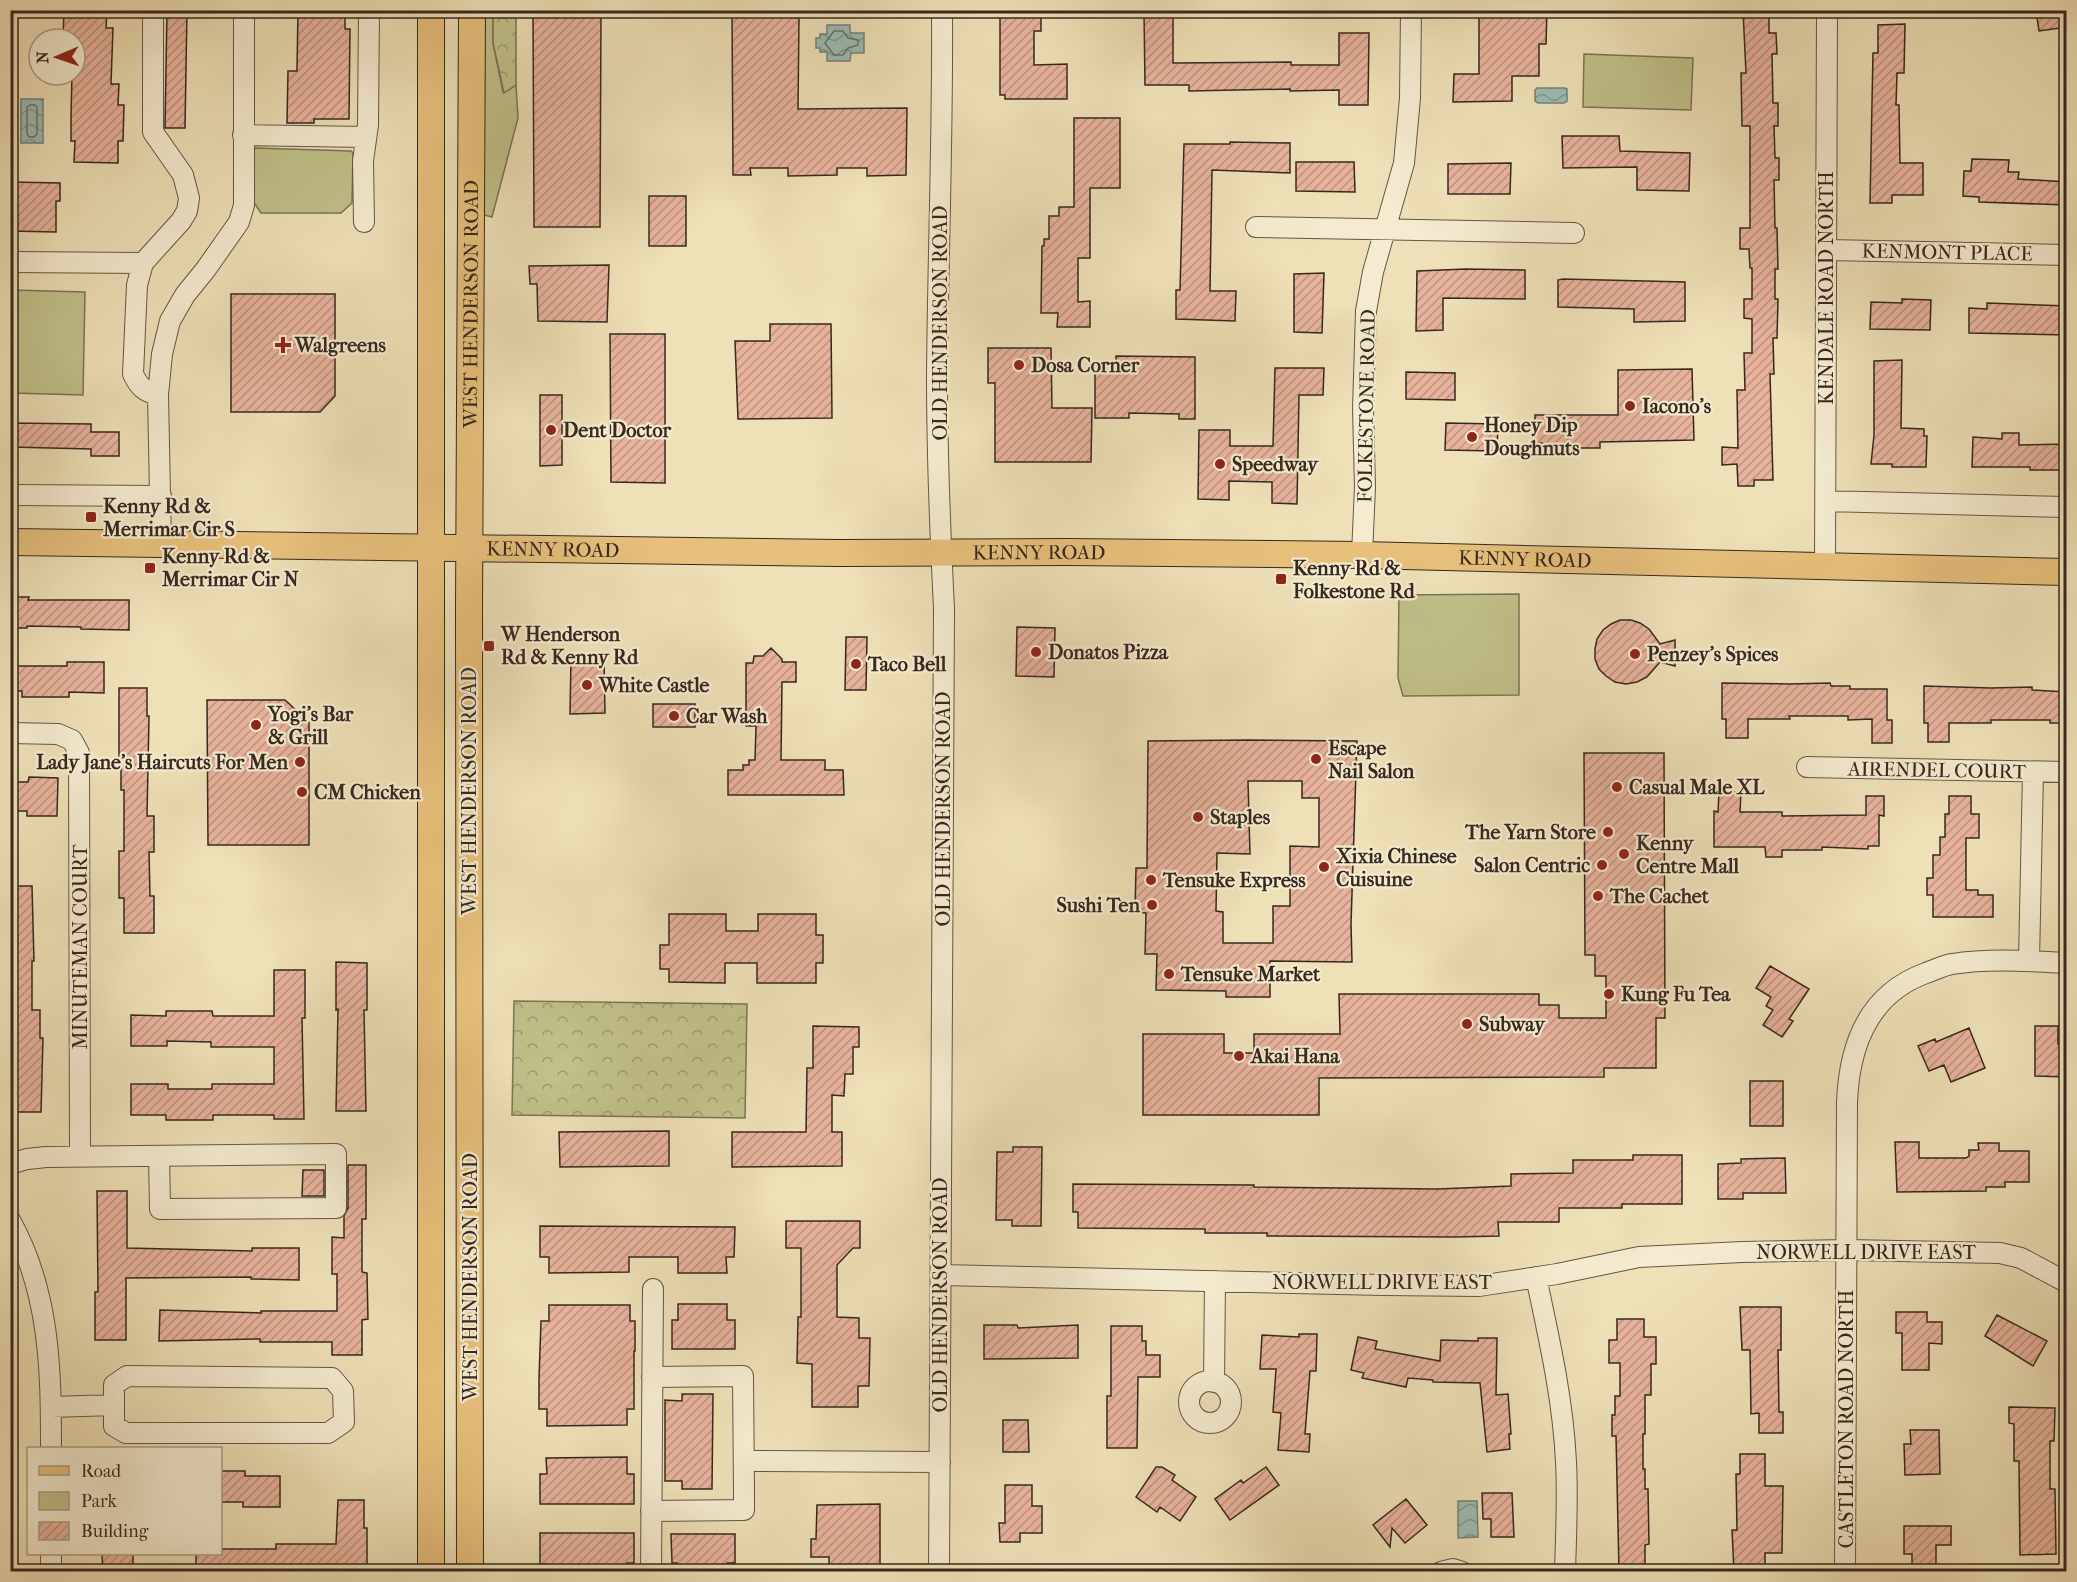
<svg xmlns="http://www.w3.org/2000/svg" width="2077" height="1582" font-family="'IM FELL French Canon',serif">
  <defs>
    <pattern id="forest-crowns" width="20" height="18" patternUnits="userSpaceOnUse" patternTransform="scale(1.5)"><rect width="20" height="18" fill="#c0c089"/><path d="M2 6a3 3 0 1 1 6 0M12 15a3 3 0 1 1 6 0" fill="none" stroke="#9d9c6f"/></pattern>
    <pattern id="water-waves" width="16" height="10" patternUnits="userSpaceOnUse" patternTransform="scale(1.5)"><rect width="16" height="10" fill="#9bbcb4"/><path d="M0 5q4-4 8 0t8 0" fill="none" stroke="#7f9992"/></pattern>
    <pattern id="building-hatch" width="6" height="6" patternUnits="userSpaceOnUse" patternTransform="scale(1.5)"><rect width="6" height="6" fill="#e8b39d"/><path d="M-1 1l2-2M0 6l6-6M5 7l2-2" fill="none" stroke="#bd927f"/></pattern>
  </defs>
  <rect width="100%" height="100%" fill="#eee0b7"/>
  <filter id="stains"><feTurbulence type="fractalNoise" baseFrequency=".00333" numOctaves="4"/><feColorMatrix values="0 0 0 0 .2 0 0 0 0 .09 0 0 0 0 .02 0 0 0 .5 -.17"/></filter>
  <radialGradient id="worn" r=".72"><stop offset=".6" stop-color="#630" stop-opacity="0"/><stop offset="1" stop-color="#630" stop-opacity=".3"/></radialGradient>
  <path fill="#c0c089" stroke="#7b7454" stroke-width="1.5" d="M484 11H493V43L503 92 516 85 518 118 492 217 484 215Z
    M1584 54 1693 58 1691 110 1583 107Z
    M256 148 351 151 353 153 352 203 341 213H261L253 201V150Z
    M11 290 85 292 83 395 11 393Z
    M1519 594V695L1403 696 1398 678 1399 595Z"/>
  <path fill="url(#forest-crowns)" stroke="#7b7454" stroke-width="1.5" d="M493 11H516V85L504 93 493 43Z
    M514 1001 747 1004 745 1118 512 1115Z"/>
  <path fill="url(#water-waves)" stroke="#738178" stroke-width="1.5" d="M827 25H850V33H864V53H851L850 61H827V52H820V48H816V38H820V34H827Z
    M1537 88H1565L1567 89V101L1564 103H1538L1535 101V90Z
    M21 99H43V143H21Z
    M1458 1501H1477L1478 1537 1458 1538Z"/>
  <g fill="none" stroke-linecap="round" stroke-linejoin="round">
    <path stroke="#687269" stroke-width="1.5" d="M834 31H843L848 38 858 40V45L848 48 843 55H834L825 43Z
      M30 105H35L37 107V134L34 137H29L27 134V107Z"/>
  </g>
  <path fill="url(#building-hatch)" stroke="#36281e" stroke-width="1.5" fill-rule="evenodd" d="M64 10H107L106 28H113L111 84H119L118 105H124L123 141H118V163L74 162 75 141H71V116L72 75H75V39L63 38Z
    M167 10H187L185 128H165Z
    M298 10H345V29H350L349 119H314V123H287L288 71H297Z
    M533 10H601L600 227H534Z
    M732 10H795V18H799L798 109 907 108 906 175 867 176V168H837V175L788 176V168H750L751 175H733Z
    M1000 10H1041V31H1034V65L1067 64V99H1005V95H1000Z
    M1479 10H1547L1546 44H1539V76H1512V101L1453 102 1454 74H1479Z
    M1743 10H1769V33H1776L1777 54H1772L1773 103H1778V126H1774L1775 158H1779V180H1774L1775 228H1777L1778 269H1775V299H1778L1777 338H1773L1774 374H1770L1773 480H1754V486H1738L1737 464 1722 465V447L1738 448 1737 390H1745L1744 353H1752V319L1744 318V299H1752V268H1750L1749 249H1740V228H1750V126H1742L1741 73H1746Z
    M2036 10H2067V27L2039 31Z
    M1144 12H1173V63L1291 62V65H1339V33H1369L1368 105H1339V90L1290 91V89L1189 91V85H1145Z
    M1905 24 1904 73H1897L1896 105H1899L1900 163H1923V195H1892V203H1870L1873 53H1878V25Z
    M1074 118H1120V188H1090V258H1078V302L1090 301V327H1057L1058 313H1041L1042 246H1044V239H1049V216H1059V207H1074Z
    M1562 136H1619L1620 151 1690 153 1689 191 1637 190V167L1563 168Z
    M1230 142 1290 143V173L1212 170 1210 291H1236L1235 321 1176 319V290H1180L1184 144H1230Z
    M1972 159 2009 160 2008 172H2019L2018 179 2067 182V205L1979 202V197L1963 196 1964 171H1971Z
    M1296 162H1354L1355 192 1296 191Z
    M1511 163 1510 194H1448V164Z
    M10 182 60 183V201H56V232L10 231Z
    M649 196H686V246H649Z
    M609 265 607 322 538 321 537 284H530L529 266Z
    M1466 269 1525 270V299L1443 298V330L1416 331 1417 271Z
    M1324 273 1322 333 1294 332V274Z
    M1563 279 1685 282V321L1634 322V309L1558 307V280Z
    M231 294H335V396L320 412H231Z
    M1902 299 1931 300 1930 330 1870 329 1871 302 1902 303Z
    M1987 303 2067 306V335L1969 333V308L1987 309Z
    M770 324H831L832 418 738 419 735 341H770Z
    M610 334H665V483L611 482Z
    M988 348H1051L1052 408H1092L1091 462H995V383H988Z
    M1116 356 1195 357V419H1179V414L1129 413V418H1095V373H1116Z
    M1902 360 1901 428 1924 429V436H1927L1926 467H1892V464H1871L1874 435V361Z
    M1275 368H1324L1323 395H1299L1297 504 1272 503V482L1229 481V500L1198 499 1199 430H1230V446H1273Z
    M1692 369 1694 440 1600 442V448H1560V456H1542V443H1535V415H1618V370Z
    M1406 372 1455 373V400L1406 399Z
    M540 395H562V465L540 466Z
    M10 423 91 424V432H119V456H91V449L10 447Z
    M1446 423 1498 424 1497 451 1445 450Z
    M2002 433H2019V445L2067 444V470H2030V467H1972L1973 437 2002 439Z
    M10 597H29L28 600H129V630L81 629V627L27 626V628H10Z
    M1620 620H1631L1640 623 1649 629 1660 644 1675 640V666L1660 662 1647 677 1637 682 1626 684 1615 682 1606 676 1599 669 1595 659V649L1597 639 1603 630 1611 624Z
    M1017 627 1055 628 1054 677 1016 676Z
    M846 637H867L866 690H845Z
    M771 648 782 659V662H796V682H782L781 760H825V770H843L844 795H728V770H743V765H749V760H755L756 726H746V663H753L754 656H763Z
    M571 657H604L605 713 570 714Z
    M67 662H104V693L69 692V697H22V691H10V666H67Z
    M1722 683 1789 684 1830 683 1831 686H1850V689H1887V720H1892V743H1872V719L1848 720V716H1789L1790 719H1748V738H1726V719H1722Z
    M1924 686 1991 688 2032 687V690L2067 692V723H2050V720H1991V723H1949V742H1928V723H1924Z
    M119 688H147V716H149L147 816H154V852H149L150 896H154V933H124V898H119V851H124V790H121V763H119Z
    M207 700H285L309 722V845H208Z
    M653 704H695V727H653Z
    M1248 740 1357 741 1351 924 1352 962 1270 961V997H1226V991L1156 990 1157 954H1145L1146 913 1135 912 1136 868H1147L1148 741ZM1248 781H1302V798H1319V847L1290 846V906H1273V943H1223V912L1216 911 1217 853 1250 854Z
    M1584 753H1664L1665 1018H1656V1068H1604V1077L1319 1078V1115H1143V1034H1224V1053H1254V1034H1340L1339 994H1539V1005H1559V1018H1606V976H1595V955H1585Z
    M29 777 58 778 57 816H27V811H10V782H28Z
    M1719 792H1741L1740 812H1782V816L1866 815V796H1884V816L1879 815V846H1868V849L1822 847V850H1782V857H1766L1765 847H1714V811L1718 812Z
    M1949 796H1971V814H1979V838H1966V890H1978V895H1993V917H1933V895H1927V878H1933V855H1940V837H1945V814H1949Z
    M10 886H32L34 961H32V1010H40V1038H43L41 1112H14L12 1037H14V988H10Z
    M669 914H726V931H758V914H816V935H823V963H816V983H757V963H725V983L669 982V969H660V945H669Z
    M336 962 367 963V1010H364L366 1111H336L338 1009 336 1010Z
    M1770 966 1809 989 1789 1019 1793 1021 1782 1037 1763 1025 1773 1010 1766 1006 1771 997 1756 988Z
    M274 970H305V1018H302L304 1119H274V1115H213V1120H166V1115H131V1084H168V1089H212V1084H274V1047H211V1042L167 1041V1046H131V1015L166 1016V1011H212L213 1016H274Z
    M813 1026 859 1027V1047H853V1074H845L844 1096 832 1095V1132H842V1166L732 1167V1132H806L807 1068H813Z
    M2035 1026H2058V1044H2067V1077L2035 1076Z
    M1969 1028 1985 1068 1951 1082 1944 1065 1929 1071 1918 1046 1935 1039 1936 1042Z
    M1750 1081H1783V1126H1750Z
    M669 1131V1166L560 1167 559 1132Z
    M1895 1142H1919V1158H1966L1969 1156V1150H1979L1978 1143H1999V1151H2029V1182H2005V1187H1986V1191L1897 1192Z
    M1013 1147H1042L1041 1226H1012V1220H996L997 1152H1013Z
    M1633 1155H1682V1204H1622V1208H1559V1222H1498L1499 1236 1454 1237 1267 1236V1233H1205V1229L1078 1228V1212H1073V1184L1254 1185V1187L1438 1189 1511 1186V1174L1573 1173V1160H1633Z
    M1785 1158 1786 1193H1743V1199H1718V1164L1741 1163V1159Z
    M348 1165H366V1219H362V1272L367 1273 368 1319 362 1320V1355H332V1342H260V1339L159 1341 160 1310 261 1313V1311H337V1274H332V1237L344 1238V1216L348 1208Z
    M303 1170H324V1196H302Z
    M97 1191H127V1248L252 1251V1248H299V1280L251 1279V1277L126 1278V1340H95V1292H98Z
    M786 1221H860V1248H853L837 1265V1317L859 1318V1338H870L869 1386H858V1407H812V1364L797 1363 798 1317H801V1248H786Z
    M540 1226 735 1227 734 1257H726L727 1273H678V1257H629V1272L549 1273V1257H540Z
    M678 1304H727V1320H735V1349H672V1320H678Z
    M549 1305H630V1321H635V1351H634V1409H627V1425L547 1426V1409H539V1379L541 1321H549Z
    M1740 1307H1781V1350H1778L1779 1412H1783V1433H1759V1413L1751 1414 1750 1350H1742Z
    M1896 1312H1927V1322H1942V1344L1929 1343V1370H1902V1333H1896Z
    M1997 1315 2047 1341 2033 1366 1985 1336Z
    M1617 1319H1644V1337H1656V1364H1651V1395H1645V1434H1643V1469H1645V1489H1648L1649 1544 1645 1545V1572H1619L1616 1436H1612V1415H1615V1396H1620V1363H1609V1340H1617Z
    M984 1325H1017L1018 1328 1078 1325V1358L984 1359Z
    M1111 1326H1142V1341H1146V1355H1160V1377H1138L1137 1448H1107V1396H1111Z
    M1299 1334H1317L1316 1371H1310L1305 1434H1310L1309 1452 1278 1450 1281 1413 1273 1412 1276 1369H1260L1262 1335 1299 1337Z
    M1358 1337 1377 1341 1375 1349 1440 1361 1441 1340 1478 1341V1338H1497L1496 1395 1508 1394 1511 1434H1509L1510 1449 1487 1452 1480 1383 1433 1382V1380L1408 1378 1406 1387 1362 1378 1364 1373 1351 1370Z
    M682 1394H713L712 1489H682V1481H665V1400L682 1401Z
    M2009 1407 2055 1408 2054 1441H2050V1489H2055L2056 1554 2020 1555 2019 1461H2014V1424L2009 1423Z
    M1003 1420H1028L1029 1452H1003Z
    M1910 1430H1939L1940 1474 1905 1475 1904 1444H1911Z
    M1740 1454H1765V1486H1783L1782 1553H1765V1572H1734L1732 1530H1737L1736 1474H1740Z
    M627 1457V1474H634V1504H540V1474H547L546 1458Z
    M1156 1467H1162L1175 1475 1172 1480 1196 1497 1180 1521 1160 1507 1157 1512 1136 1497Z
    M1266 1467 1279 1485 1230 1520 1215 1499 1241 1480 1243 1483Z
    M220 1471H245V1476H280V1507H243V1502H220Z
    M1005 1485H1032V1506H1042V1533H1020V1542H1000L999 1523H1005Z
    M1482 1493H1512L1514 1537H1491V1519H1483Z
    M1406 1499 1427 1525 1405 1543 1392 1528 1390 1547 1373 1525Z
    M338 1500H364V1528H367V1572H196V1554H220V1549H276V1544H336Z
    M880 1504V1572H829V1557H811V1539H816L817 1505Z
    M1904 1526H1951V1545H1936V1572H1912V1554H1904Z
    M540 1533H634V1563H627V1572H547V1564H540Z
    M671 1534H735V1563H727V1572H677V1563H672Z
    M102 1554H133V1572H103Z"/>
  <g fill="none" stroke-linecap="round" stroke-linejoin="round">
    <defs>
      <path id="minor" d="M153 10V132L183 175 189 198 187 211 181 221 143 263 137 285 133 374C139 387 145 392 158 395
        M243 135 366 137
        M364 222 363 161 368 125 369 10
        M1256 227 1574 233
        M1827 250 2066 255
        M10 262 143 263
        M10 495 161 496
        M1825 501 2066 507
        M161 543 158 395 162 354 170 321 185 295 206 269 239 222 244 205V10
        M1362 555 1365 487 1363 409 1366 311 1373 272 1404 163 1410 98 1411 10
        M1825 565 1827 10
        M10 733 58 734 72 740 79 753 80 1156
        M1807 767 2066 772
        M2029 961 2033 772
        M10 1164 27 1159 46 1157 336 1154V1208L160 1209 159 1156
        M10 1220C50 1292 51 1369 51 1448
        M941 1275 1383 1285 1479 1286 1557 1274 1639 1257 1742 1252 1847 1250 2000 1253 2021 1258 2066 1282
        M1536 1277C1549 1338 1563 1399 1566 1462 1568 1498 1566 1535 1565 1572
        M127 1376 332 1378 343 1391 344 1422 328 1433H126L114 1426V1385Z
        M1189 1402a21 21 0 1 1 42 0a21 21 0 1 1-42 0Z
        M1214 1382 1215 1281
        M51 1407 114 1405
        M744 1461 940 1462
        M651 1511 744 1510V1492L743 1376 652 1377
        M51 1554V1572
        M651 1572 653 1289
        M939 1572 944 608C940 530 937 453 937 375 938 254 943 132 942 10
        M1441 1572 1453 1569 1462 1572
        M1845 1572 1847 1103C1849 1046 1868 994 1926 973 1935 970 1944 965 1952 964 1989 958 2029 961 2066 963"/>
      <g id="major">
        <path d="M431 10V1572"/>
        <path id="s1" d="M10 542 839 553 1067 552 1362 555 2066 572"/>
        <path id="s2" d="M470 1572 469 608 472 10"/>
      </g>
    </defs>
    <use href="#minor" stroke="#645644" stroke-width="22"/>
    <use href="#major" stroke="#36281e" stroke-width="28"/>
    <use href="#minor" stroke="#f4ebd0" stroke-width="20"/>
    <use href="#major" stroke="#e7c07c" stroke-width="26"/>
  </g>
  <g fill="#8f2418" stroke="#f4ebd0" stroke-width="2">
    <path d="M280 336h6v6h6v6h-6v6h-6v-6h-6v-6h6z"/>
    <circle cx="1019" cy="365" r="6"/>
    <circle cx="1630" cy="406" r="6"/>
    <circle cx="551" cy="430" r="6"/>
    <circle cx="1472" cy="437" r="6"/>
    <circle cx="1220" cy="464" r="6"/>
    <rect x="85" y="511" width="12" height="12" rx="3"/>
    <rect x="144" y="562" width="12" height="12" rx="3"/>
    <rect x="1275" y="573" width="12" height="12" rx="3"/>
    <rect x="483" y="640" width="12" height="12" rx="3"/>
    <circle cx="1036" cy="652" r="6"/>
    <circle cx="1635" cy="654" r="6"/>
    <circle cx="856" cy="664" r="6"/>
    <circle cx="587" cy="685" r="6"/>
    <circle cx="674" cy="716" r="6"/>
    <circle cx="256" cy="725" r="6"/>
    <circle cx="1316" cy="759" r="6"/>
    <circle cx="300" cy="762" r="6"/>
    <circle cx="1617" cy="787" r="6"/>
    <circle cx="302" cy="792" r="6"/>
    <circle cx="1198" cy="817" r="6"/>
    <circle cx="1608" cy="832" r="6"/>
    <circle cx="1624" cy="854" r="6"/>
    <circle cx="1602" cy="865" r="6"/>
    <circle cx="1324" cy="867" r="6"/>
    <circle cx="1151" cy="880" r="6"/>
    <circle cx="1598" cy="896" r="6"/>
    <circle cx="1152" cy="905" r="6"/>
    <circle cx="1169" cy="974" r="6"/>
    <circle cx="1609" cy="994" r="6"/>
    <circle cx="1467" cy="1024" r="6"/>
    <circle cx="1239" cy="1056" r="6"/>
  </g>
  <g text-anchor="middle" stroke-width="4.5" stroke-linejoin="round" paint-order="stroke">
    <g font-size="20" fill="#36281e" stroke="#f4ebd0">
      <text transform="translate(1947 252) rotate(1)" y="7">KENMONT PLACE</text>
      <text transform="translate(1826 288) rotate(-90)" y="7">KENDALE ROAD NORTH</text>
      <text dy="7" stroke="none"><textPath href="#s2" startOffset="1268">WEST HENDERSON ROAD</textPath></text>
      <text transform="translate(940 323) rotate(-90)" y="7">OLD HENDERSON ROAD</text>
      <text transform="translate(1366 406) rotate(-89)" y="7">FOLKESTONE ROAD</text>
      <text dy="7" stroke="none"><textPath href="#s1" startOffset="543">KENNY ROAD</textPath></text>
      <text dy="7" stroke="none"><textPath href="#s1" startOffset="1029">KENNY ROAD</textPath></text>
      <text dy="7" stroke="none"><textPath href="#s1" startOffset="1515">KENNY ROAD</textPath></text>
      <text transform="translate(1937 770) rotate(1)" y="7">AIRENDEL COURT</text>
      <text transform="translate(469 791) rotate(-90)" y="7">WEST HENDERSON ROAD</text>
      <text transform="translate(943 809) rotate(-90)" y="7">OLD HENDERSON ROAD</text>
      <text transform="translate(80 947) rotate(-90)" y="7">MINUTEMAN COURT</text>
      <text x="1866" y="1259">NORWELL DRIVE EAST</text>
      <text transform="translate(470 1277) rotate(-90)" y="7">WEST HENDERSON ROAD</text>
      <text x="1382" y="1289">NORWELL DRIVE EAST</text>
      <text transform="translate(940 1295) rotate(-90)" y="7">OLD HENDERSON ROAD</text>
      <text transform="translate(1846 1419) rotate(-90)" y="7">CASTLETON ROAD NORTH</text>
    </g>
    <g font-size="20" font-weight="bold" fill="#36281e" stroke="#f4ebd0" text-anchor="start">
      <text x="295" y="352">Walgreens</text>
      <text x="1031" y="372">Dosa Corner</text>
      <text x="1642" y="413">Iacono's</text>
      <text x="1484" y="432">Honey Dip<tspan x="1484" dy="23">Doughnuts</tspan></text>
      <text x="563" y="437">Dent Doctor</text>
      <text x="1232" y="471">Speedway</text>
      <text x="103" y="513">Kenny Rd &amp;<tspan x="103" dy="23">Merrimar Cir S</tspan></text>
      <text x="162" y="563">Kenny Rd &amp;<tspan x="162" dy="23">Merrimar Cir N</tspan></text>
      <text x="1293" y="575">Kenny Rd &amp;<tspan x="1293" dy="23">Folkestone Rd</tspan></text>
      <text x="501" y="641">W Henderson<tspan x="501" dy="23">Rd &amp; Kenny Rd</tspan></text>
      <text x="1048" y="659">Donatos Pizza</text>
      <text x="1647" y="661">Penzey's Spices</text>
      <text x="868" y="671">Taco Bell</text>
      <text x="599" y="692">White Castle</text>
      <text x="268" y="721">Yogi's Bar<tspan x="268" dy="23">&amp; Grill</tspan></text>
      <text x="686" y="723">Car Wash</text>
      <text x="1328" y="755">Escape<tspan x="1328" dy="23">Nail Salon</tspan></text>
      <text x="288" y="769" text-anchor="end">Lady Jane's Haircuts For Men</text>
      <text x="1629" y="794">Casual Male XL</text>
      <text x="314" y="799">CM Chicken</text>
      <text x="1210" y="824">Staples</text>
      <text x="1596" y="839" text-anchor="end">The Yarn Store</text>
      <text x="1636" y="850">Kenny<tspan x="1636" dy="23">Centre Mall</tspan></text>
      <text x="1336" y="863">Xixia Chinese<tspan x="1336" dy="23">Cuisuine</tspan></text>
      <text x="1590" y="872" text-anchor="end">Salon Centric</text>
      <text x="1163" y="887">Tensuke Express</text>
      <text x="1610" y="903">The Cachet</text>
      <text x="1140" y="912" text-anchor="end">Sushi Ten</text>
      <text x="1181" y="981">Tensuke Market</text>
      <text x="1621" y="1001">Kung Fu Tea</text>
      <text x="1479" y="1031">Subway</text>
      <text x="1251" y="1063">Akai Hana</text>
    </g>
  </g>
  <rect width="2077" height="1582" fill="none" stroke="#eee0b7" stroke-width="36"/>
  <rect x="12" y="12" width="2053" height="1558" fill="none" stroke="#36281e" stroke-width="3"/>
  <rect x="18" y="18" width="2041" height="1546" fill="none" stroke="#36281e" stroke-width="1.5"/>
  <rect x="27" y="1447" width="195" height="108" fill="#f4ebd0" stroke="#a89d89" stroke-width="1.5"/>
  <rect x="39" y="1466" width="30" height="9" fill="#e7c07c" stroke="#a89d89" stroke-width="1.5"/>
  <text x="81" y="1477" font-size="18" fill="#36281e">Road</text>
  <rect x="39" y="1492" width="30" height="18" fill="#c0c089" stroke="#a89d89" stroke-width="1.5"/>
  <text x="81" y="1507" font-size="18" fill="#36281e">Park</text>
  <rect x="39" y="1522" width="30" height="18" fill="url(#building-hatch)" stroke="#a89d89" stroke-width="1.5"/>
  <text x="81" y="1537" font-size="18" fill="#36281e">Building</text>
  <g transform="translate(57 57) rotate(268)"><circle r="28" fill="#f4ebd0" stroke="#a89d89" stroke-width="1.5"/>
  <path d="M0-4.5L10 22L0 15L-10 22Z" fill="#8f2418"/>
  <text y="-9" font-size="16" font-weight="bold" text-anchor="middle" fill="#36281e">N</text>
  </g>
  <rect width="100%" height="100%" filter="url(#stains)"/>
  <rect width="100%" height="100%" fill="url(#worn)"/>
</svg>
